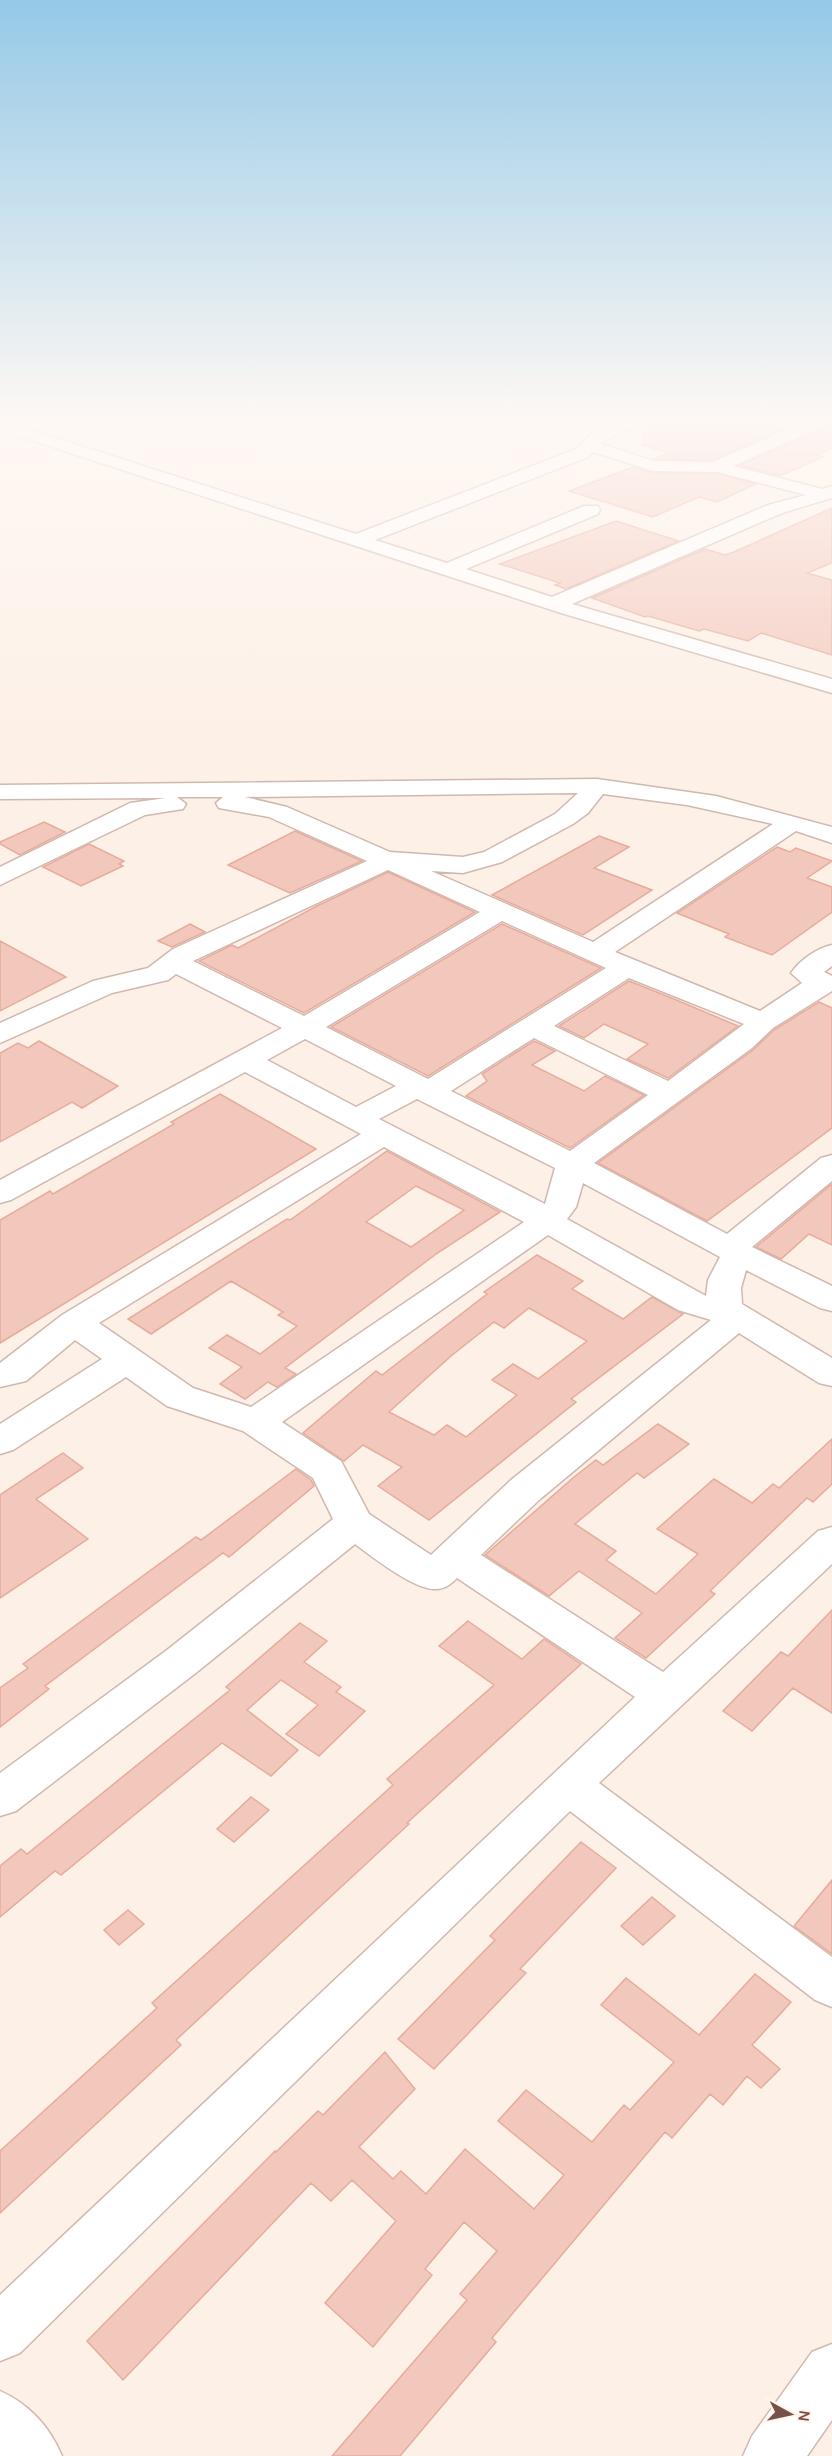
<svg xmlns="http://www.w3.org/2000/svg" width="832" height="2456" font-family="Karla,sans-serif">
  <rect width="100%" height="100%" fill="#fdf0e6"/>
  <path fill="#f3c8bc" stroke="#e7ab9c" stroke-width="1.5" fill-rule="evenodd" d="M658 415H787L805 419 713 460 654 459 669 453 643 445 646 425 655 421Z
    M832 425V448L816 455 823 457 780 476 740 465Z
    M633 467 653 473 718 474 756 484 717 502 699 497 653 517 569 491Z
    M832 508V563L807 573 832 580V655L761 633 748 641 704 629 699 631 648 616 645 617 592 598 705 549 725 555 734 552Z
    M616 521 679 541 566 589 555 585 560 583 500 564Z
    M44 822 65 832 20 855 0 844V842Z
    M295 831 362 861 290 893 228 865Z
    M599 836 629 847 594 868 652 890 583 935 492 895Z
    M89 844 124 861 119 864 123 866 81 886 43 867Z
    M777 847 790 852 796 848 832 861 807 878 832 887V912L772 955 725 937 729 934 677 913Z
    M388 872 475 912 304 1013 199 961 232 945 238 948 317 906Z
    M190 924 205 932 172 947 158 941Z
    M502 924 601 968 428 1076 331 1027Z
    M0 941 66 977 0 1011Z
    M629 981 674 999 738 1026 668 1078 627 1059 648 1044 604 1024 584 1038 559 1026Z
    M819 1002 832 1008V1128L707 1221 598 1163 753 1050 774 1030Z
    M39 1041 118 1086 82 1108 72 1102 0 1142V1053L18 1043 28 1048Z
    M534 1041 555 1051 532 1065 584 1091 605 1076 644 1095 570 1148 466 1096 487 1081 482 1074Z
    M220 1094 316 1149 0 1343V1220L50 1191 53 1194 174 1124 171 1122Z
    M387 1151 500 1212 436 1254 285 1368 296 1374 277 1387 268 1382 245 1399 220 1384 242 1367 209 1348 227 1335 260 1354 297 1326 278 1315 283 1312 231 1281 151 1334 128 1319 250 1242 287 1219 290 1220ZM416 1186 464 1210 411 1247 366 1222Z
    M832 1184V1245L809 1234 781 1259 756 1247Z
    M537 1255 583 1281 572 1289 623 1319 652 1297 683 1314 571 1399 576 1402 429 1520 378 1486 402 1467 363 1445 344 1461 303 1433 376 1371 382 1375 487 1294 484 1292ZM529 1308 587 1341 538 1379 513 1364 492 1380 517 1395 466 1437 447 1425 434 1435 389 1412 451 1356 494 1322 504 1328Z
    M658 1424 689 1444 644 1478 637 1473 575 1524 616 1551 606 1560 656 1594 698 1554 657 1529 714 1479 752 1503 773 1484 779 1488 832 1439V1484L813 1502 807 1498 710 1591 715 1594 646 1658 615 1638 642 1613 579 1571 549 1596 485 1555 574 1477 596 1460 603 1465Z
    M63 1453 83 1468 36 1499 88 1539 0 1598V1495Z
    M296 1469 311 1480 314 1486 229 1557 223 1553 45 1686 49 1689 0 1727V1688L28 1668 23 1664 196 1537 201 1540Z
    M832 1610V1713L793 1688 752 1731 723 1711 781 1652 788 1656Z
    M468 1621 522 1659 544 1639 581 1664 407 1823 409 1824 176 2040 181 2045 0 2213V2151L157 2008 152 2003 393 1785 387 1779 494 1685 439 1646Z
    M300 1623 327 1641 304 1662 341 1687 336 1692 365 1711 319 1756 286 1734 318 1705 281 1680 247 1710 298 1750 271 1776 222 1743 61 1875 55 1871 0 1917V1866L21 1849 27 1854 230 1690 226 1687Z
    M251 1797 269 1810 234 1842 217 1829Z
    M581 1842 616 1868 520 1969 526 1973 434 2069 398 2039 495 1940 490 1936Z
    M832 1880V1954L794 1926Z
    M652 1897 675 1916 643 1945 621 1926Z
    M128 1910 144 1924 119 1945 104 1930Z
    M755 1974 791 2002 752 2045 780 2069 761 2088 747 2076 723 2105 710 2094 672 2138 665 2132 492 2338 496 2342 400 2456H332L467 2300 460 2294 497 2251 464 2222 425 2269 432 2275 373 2347 325 2303 396 2221 352 2180 331 2201 311 2183 123 2380 87 2341 275 2151 276 2152 318 2111 323 2115 385 2052 415 2089 359 2147 393 2179 401 2171 426 2194 465 2149 534 2209 564 2175 498 2121 526 2090 592 2142 624 2105 630 2110 674 2062 601 2005 626 1978 699 2035Z"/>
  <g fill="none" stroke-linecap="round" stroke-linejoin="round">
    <defs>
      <path id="minor" d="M633 415H656L654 419 606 439 601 444 654 461 713 462 820 415H832V422L733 466 822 489 832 486V498L782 513 572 604 832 679V693L561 613 0 430V420L356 534 576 449 594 431ZM593 452 653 471 718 472 806 495 768 505 552 597 466 569 598 514 600 510 598 506H584L447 563 375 540 588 457Z
        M597 779 716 796 832 827V843L796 831 615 952 760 1011 802 983 791 973C800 960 817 948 832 945V966L824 972 832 976V991L773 1028 752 1048 594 1163 727 1234 821 1158 832 1155V1181L752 1247 832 1286V1311L820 1308 746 1270 741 1288 742 1304 832 1358V1386L819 1383 739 1333 539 1500 481 1555 663 1672 818 1531 832 1527V1564L599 1783 832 1957V2007L815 2000 570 1811 20 2353 0 2361V2295L635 1697 457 1578C451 1584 445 1589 436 1589 416 1591 371 1556 355 1544L197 1672 16 1811 0 1816V1773L167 1650 333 1519 313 1478 243 1431 167 1406 126 1377 13 1450 0 1454V1424L102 1359 75 1340 26 1381 0 1387V1363L62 1315 361 1134 245 1072 11 1200 0 1203V1180L282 1028 176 974 168 980 112 993 0 1043V1023L93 981 148 968 173 949 367 861 269 817 219 808 216 803 223 797H177L186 804 183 809 145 815 0 885V867L130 803 166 798 0 799V785ZM578 793 555 814 484 852 463 857 390 852 287 807 245 797ZM603 794 687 805 773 824 593 942 431 871 463 873 502 862 573 824 588 813ZM388 870 480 912 304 1016 193 961ZM502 921 606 968 428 1079 326 1027ZM629 978 744 1024 668 1081 554 1026ZM534 1038 648 1095 570 1151 451 1091ZM305 1039 396 1086 356 1107 267 1060ZM417 1099 555 1168 545 1204 379 1119ZM384 1147 524 1222 251 1407 193 1388 99 1323ZM583 1183 720 1257 708 1280 706 1296 567 1219 576 1207ZM548 1235 678 1310 711 1320 511 1480 431 1555 369 1514 341 1461 282 1422Z
        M832 2344V2420L807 2456H743L752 2436 812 2352Z
        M0 2391C29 2404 50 2427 62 2456H0Z"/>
    </defs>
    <use href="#minor" stroke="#d1b8ae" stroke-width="3"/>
    <use href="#minor" fill="#fff" fill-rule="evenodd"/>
  </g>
  <linearGradient id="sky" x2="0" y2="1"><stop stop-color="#95c9e7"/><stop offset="0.55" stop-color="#fef8f4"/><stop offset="1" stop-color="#fef8f4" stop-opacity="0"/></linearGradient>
  <rect width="832" height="759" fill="url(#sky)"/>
  <g transform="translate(790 2414) rotate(98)" stroke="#fff5ed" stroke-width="4.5" paint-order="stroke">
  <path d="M0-4.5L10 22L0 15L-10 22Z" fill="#775249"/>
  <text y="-9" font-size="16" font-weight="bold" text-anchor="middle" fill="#775249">N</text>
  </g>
</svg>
